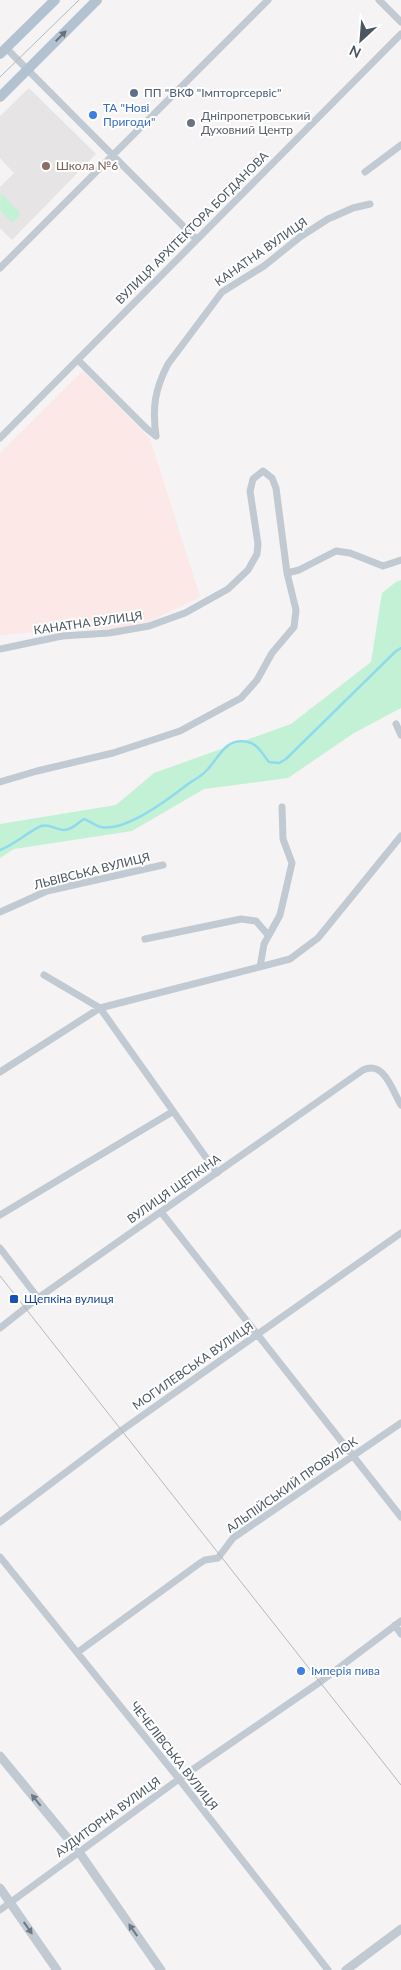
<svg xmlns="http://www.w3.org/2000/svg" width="401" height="1970" font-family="Lato,sans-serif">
  <rect width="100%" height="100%" fill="#f5f3f3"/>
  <path fill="#e6e4e5" d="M29 88 96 154 12 240 0 228V187L14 173 0 158V116Z"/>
  <path fill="#fce8e6" d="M83 371 150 439 200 597 150 621 116 629H71L0 635V453Z"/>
  <path fill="#c3f1d5" d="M1 193 21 214 12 223 0 210Z
    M401 580V708L354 733 288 778 204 789 132 831 14 849 0 858V824L116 805 154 773 291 724 371 662 382 593 396 582Z"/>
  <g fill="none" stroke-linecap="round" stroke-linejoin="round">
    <path stroke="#90daee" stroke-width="2.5" d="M0 850C16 844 26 833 41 826 49 823 56 830 64 830 73 830 77 823 84 819 90 821 95 826 101 827 126 832 170 798 188 784 194 780 202 776 207 770 219 758 225 737 248 742 258 744 263 755 269 762L279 763 286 759 396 651 401 648"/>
    <path stroke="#c1cad2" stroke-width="7" d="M379 0 401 22
      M6 48 196 239
      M365 172 401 145
      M0 268 268 0
      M78 360 146 428 156 436
      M156 436C152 407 155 389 168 364L222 292 264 266 300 237 328 219 353 208 370 204
      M0 438 401 34
      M0 649 62 636 109 633 149 626 185 613 228 589 248 570 257 554 258 544 250 491 253 479 263 471 272 478 276 488 287 573
      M396 724 401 735
      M0 782 37 771 113 753 180 731 241 698 257 680 272 653 294 627 296 610 287 573 299 570 336 551 350 553 383 566 401 560
      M0 912 47 891 163 865
      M145 939 241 919 256 921 268 935
      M260 967 264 944 280 915 292 863 283 839 282 807
      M44 975 100 1008 217 1173
      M0 1072 100 1008 290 959 318 938 401 836
      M161 1212 401 1517
      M0 1215 172 1112
      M0 1248 38 1298
      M0 1328 38 1298 363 1070C384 1060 392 1090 401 1105
      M0 1522 122 1430 401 1233
      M0 1557 179 1779 328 1970
      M395 1625 401 1634
      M78 1652 200 1563 205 1560 218 1558 233 1538 401 1423
      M0 1910 179 1779 320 1682 401 1621"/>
    <path stroke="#c1cad2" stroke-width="9" d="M0 1756 79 1852 161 1970
      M0 1888 57 1970
      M346 1970 401 1929"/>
    <path stroke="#b3c2d1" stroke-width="10" d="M0 54 55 0
      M0 97 97 0"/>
    <path stroke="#b5b8bd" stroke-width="1" d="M0 77 79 0
      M0 1276 401 1785"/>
  </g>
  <defs><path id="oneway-solid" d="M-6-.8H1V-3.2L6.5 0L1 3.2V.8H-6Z" transform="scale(1.25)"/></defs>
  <use fill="#64717d" href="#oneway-solid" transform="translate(61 36) rotate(-45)"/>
  <g fill="#6e7983">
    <use href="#oneway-solid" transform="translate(36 1800) rotate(-129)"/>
    <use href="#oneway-solid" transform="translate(28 1928) rotate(55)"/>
    <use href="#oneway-solid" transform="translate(133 1930) rotate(-125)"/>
  </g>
  <circle fill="#5c6f8a" stroke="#fff" stroke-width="2" cx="134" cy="93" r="5"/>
  <g fill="#3f7fe0" stroke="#fff" stroke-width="2">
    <circle cx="93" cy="115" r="5"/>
    <circle cx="301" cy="1671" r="5"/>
  </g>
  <circle fill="#6b7280" stroke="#fff" stroke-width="2" cx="191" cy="123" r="5"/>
  <circle fill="#8d6e63" stroke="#fff" stroke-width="2" cx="46" cy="166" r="5"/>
  <rect fill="#1a4fb4" stroke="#fff" stroke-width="2" x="9" y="1294" width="10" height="10" rx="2.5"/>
  <g text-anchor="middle" stroke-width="4" stroke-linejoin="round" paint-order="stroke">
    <g font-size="12" fill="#4e5e75" stroke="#fff" text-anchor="start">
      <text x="144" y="97">ПП "ВКФ "Імпторгсервіс"</text>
    </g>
    <g font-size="12" fill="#366cbe" stroke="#fff" text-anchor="start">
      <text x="103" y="112">ТА "Нові<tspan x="103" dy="14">Пригоди"</tspan></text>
      <text x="311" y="1675">Імперія пива</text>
    </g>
    <g font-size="12" fill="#5b616d" stroke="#fff" text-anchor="start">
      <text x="201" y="120">Дніпропетровський<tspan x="201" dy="14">Духовний Центр</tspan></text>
    </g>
    <g font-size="12" fill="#785e54" stroke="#fff" text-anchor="start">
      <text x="56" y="170">Школа №6</text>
    </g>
    <g font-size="12" fill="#4a5661" stroke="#fff">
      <text transform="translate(192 228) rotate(-45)" y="4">ВУЛИЦЯ АРХІТЕКТОРА БОГДАНОВА</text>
      <text transform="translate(261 252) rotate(-35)" y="4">КАНАТНА ВУЛИЦЯ</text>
      <text transform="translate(88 623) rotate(-8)" y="4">КАНАТНА ВУЛИЦЯ</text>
      <text transform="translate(92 871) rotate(-14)" y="4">ЛЬВІВСЬКА ВУЛИЦЯ</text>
      <text transform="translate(174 1189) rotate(-35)" y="4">ВУЛИЦЯ ЩЕПКІНА</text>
      <text transform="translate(193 1366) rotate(-35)" y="4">МОГИЛЕВСЬКА ВУЛИЦЯ</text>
      <text transform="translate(292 1485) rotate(-35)" y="4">АЛЬПІЙСЬКИЙ ПРОВУЛОК</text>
      <text transform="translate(174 1756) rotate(52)" y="4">ЧЕЧЕЛІВСЬКА ВУЛИЦЯ</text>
      <text transform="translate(108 1817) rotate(-36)" y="4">АУДИТОРНА ВУЛИЦЯ</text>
    </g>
    <g font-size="12" fill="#164399" stroke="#fff" text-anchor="start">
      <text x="24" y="1303">Щепкіна вулиця</text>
    </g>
  </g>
  <g transform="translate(361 40) rotate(206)" stroke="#ffffff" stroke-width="4" paint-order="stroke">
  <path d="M0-4L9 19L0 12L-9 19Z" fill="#4a5661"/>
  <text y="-8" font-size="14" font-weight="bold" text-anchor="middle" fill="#4a5661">N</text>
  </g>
</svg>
